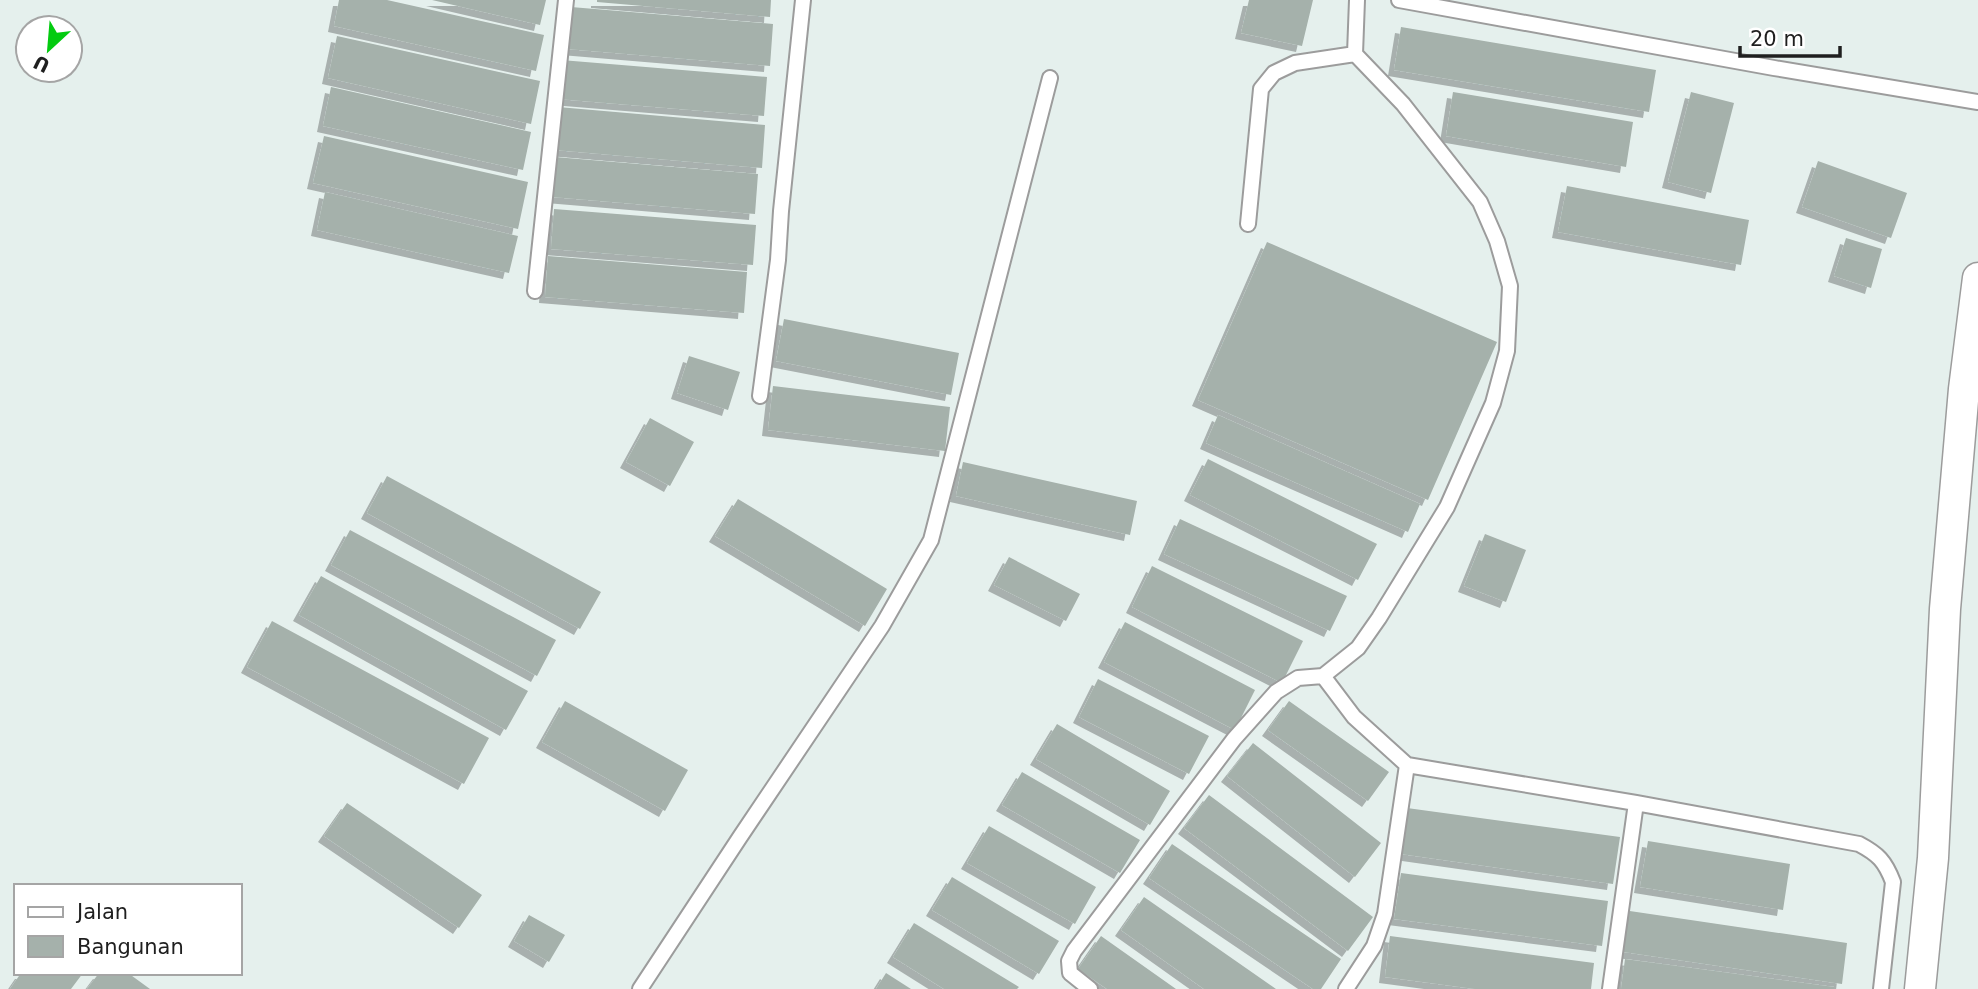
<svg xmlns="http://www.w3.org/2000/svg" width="1978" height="989" font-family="'DejaVu Sans',sans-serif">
  <defs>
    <filter id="shadow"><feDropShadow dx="-6" dy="6" stdDeviation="0" flood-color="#0004"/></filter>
  </defs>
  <rect width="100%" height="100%" fill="#e5f0ed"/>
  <path fill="#a5b1ab" filter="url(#shadow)" d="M339 0H387L544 35 536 71 334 26Z
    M432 0H546L540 25Z
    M597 0H771L770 17 597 2Z
    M1249 0H1313L1302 46 1241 33Z
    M571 7 773 24 770 66 567 49Z
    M1401 27 1656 70 1649 112 1394 70Z
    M337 36 540 81 531 124 328 78Z
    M561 60 767 77 764 116 558 99Z
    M331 87 531 132 523 170 323 126Z
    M1453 92 1633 122 1626 167 1446 136Z
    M1691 92 1734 103 1711 193 1668 182Z
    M558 107 765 125 762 168 555 150Z
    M324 136 528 182 518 229 313 183Z
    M555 157 758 174 755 214 552 197Z
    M1818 161 1907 193 1891 238 1802 207Z
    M1567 186 1749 220 1741 265 1558 232Z
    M325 192 518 236 509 273 317 230Z
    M554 209 756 225 753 265 551 249Z
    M1846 238 1882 249 1871 288 1834 276Z
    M1267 242 1497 342 1428 500 1198 400Z
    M548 256 747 272 744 313 545 297Z
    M784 319 959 353 951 395 776 361Z
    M689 356 740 372 728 410 677 393Z
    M773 386 950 407 945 451 768 430Z
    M1218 415 1420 504 1408 532 1206 443Z
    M650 418 694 442 670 486 626 462Z
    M1208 459 1377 544 1358 580 1190 495Z
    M963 462 1137 501 1130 535 956 496Z
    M387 476 601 592 580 629 367 513Z
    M738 499 887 589 865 626 715 536Z
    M1180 519 1347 596 1330 631 1164 554Z
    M350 530 556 640 537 676 331 565Z
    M1485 534 1526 550 1506 602 1464 586Z
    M1009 557 1080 594 1066 621 994 585Z
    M1152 566 1303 641 1282 683 1132 607Z
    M321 576 528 691 506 730 299 615Z
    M272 621 489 738 464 784 247 667Z
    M1125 622 1255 690 1235 730 1104 662Z
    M1098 679 1209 736 1189 774 1079 717Z
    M565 701 688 770 665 811 542 742Z
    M1289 701 1389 772 1368 801 1268 730Z
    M1057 724 1170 791 1150 825 1036 759Z
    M1253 743 1381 843 1355 877 1227 776Z
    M1022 772 1140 840 1120 873 1002 805Z
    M1209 795 1373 917 1348 951 1184 828Z
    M347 803 482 895 459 928 324 836Z
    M1407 808 1620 837 1613 884 1401 854Z
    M989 826 1096 887 1075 924 967 863Z
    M1648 841 1790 864 1783 910 1640 887Z
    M1172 844 1341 959 1321 989H1313L1149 878Z
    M1401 873 1608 901 1602 946 1394 919Z
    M952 877 1059 941 1039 974 932 910Z
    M1144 897 1276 989H1204L1121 930Z
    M1623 910 1847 943 1842 984 1617 951Z
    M529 915 565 935 549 962 514 941Z
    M914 923 1019 987 1017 989H944L893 957Z
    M1101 936 1176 989H1107L1078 969Z
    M1390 936 1594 963 1591 989H1475L1385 977Z
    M1625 959 1834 987V989H1621Z
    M21 973H83L71 989H10Z
    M99 973H128L150 989H87Z
    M886 973 911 989H876Z"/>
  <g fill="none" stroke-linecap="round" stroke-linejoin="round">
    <defs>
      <path id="service" d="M1399 0 1774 68 1978 102
        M1248 224 1261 89 1274 73 1295 63 1355 54
        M535 291 566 0
        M760 396 778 260 781 211 803 0
        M1323 676 1354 717 1407 765
        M640 989 740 837 882 626 931 540 1050 78
        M1090 989 1070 973 1069 961 1074 951 1234 739 1276 692 1298 678 1323 676 1358 648 1379 618 1447 507 1493 403 1507 351 1510 286 1497 241 1480 202 1403 104 1355 54 1357 0
        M1346 989 1374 946 1385 914 1407 765 1636 803 1859 844C1878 854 1885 861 1893 882L1881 989
        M1610 989 1636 803"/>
      <path id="minor" d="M1920 989 1933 858 1945 609 1964 389 1978 278"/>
    </defs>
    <use href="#service" stroke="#9c9c9c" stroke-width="18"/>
    <use href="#minor" stroke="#9c9c9c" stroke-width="33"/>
    <use href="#service" stroke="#fff" stroke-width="14"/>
    <use href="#minor" stroke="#fff" stroke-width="30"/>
  </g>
  <rect x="14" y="884" width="228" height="91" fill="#ffffff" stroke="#a5a5a5" stroke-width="2"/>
  <rect x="28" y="907" width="35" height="10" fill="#ffffff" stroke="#a5a5a5" stroke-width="2"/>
  <text x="77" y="919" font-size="21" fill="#1f1f1f">Jalan</text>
  <rect x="28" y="936" width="35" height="21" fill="#a5b1ab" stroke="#a5a5a5" stroke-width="2"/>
  <text x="77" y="954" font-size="21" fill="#1f1f1f">Bangunan</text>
  <g transform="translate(49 49) rotate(206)"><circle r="33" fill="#ffffff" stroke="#a5a5a5" stroke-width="2"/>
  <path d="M0-5L12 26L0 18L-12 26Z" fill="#03cb10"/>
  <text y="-10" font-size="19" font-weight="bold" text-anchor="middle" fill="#1f1f1f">U</text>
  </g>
  <path d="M1740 46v10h100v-10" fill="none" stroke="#1f1f1f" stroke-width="3.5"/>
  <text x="1750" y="46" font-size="21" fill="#1f1f1f" stroke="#ffffff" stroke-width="5" paint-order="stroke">20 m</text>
</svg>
